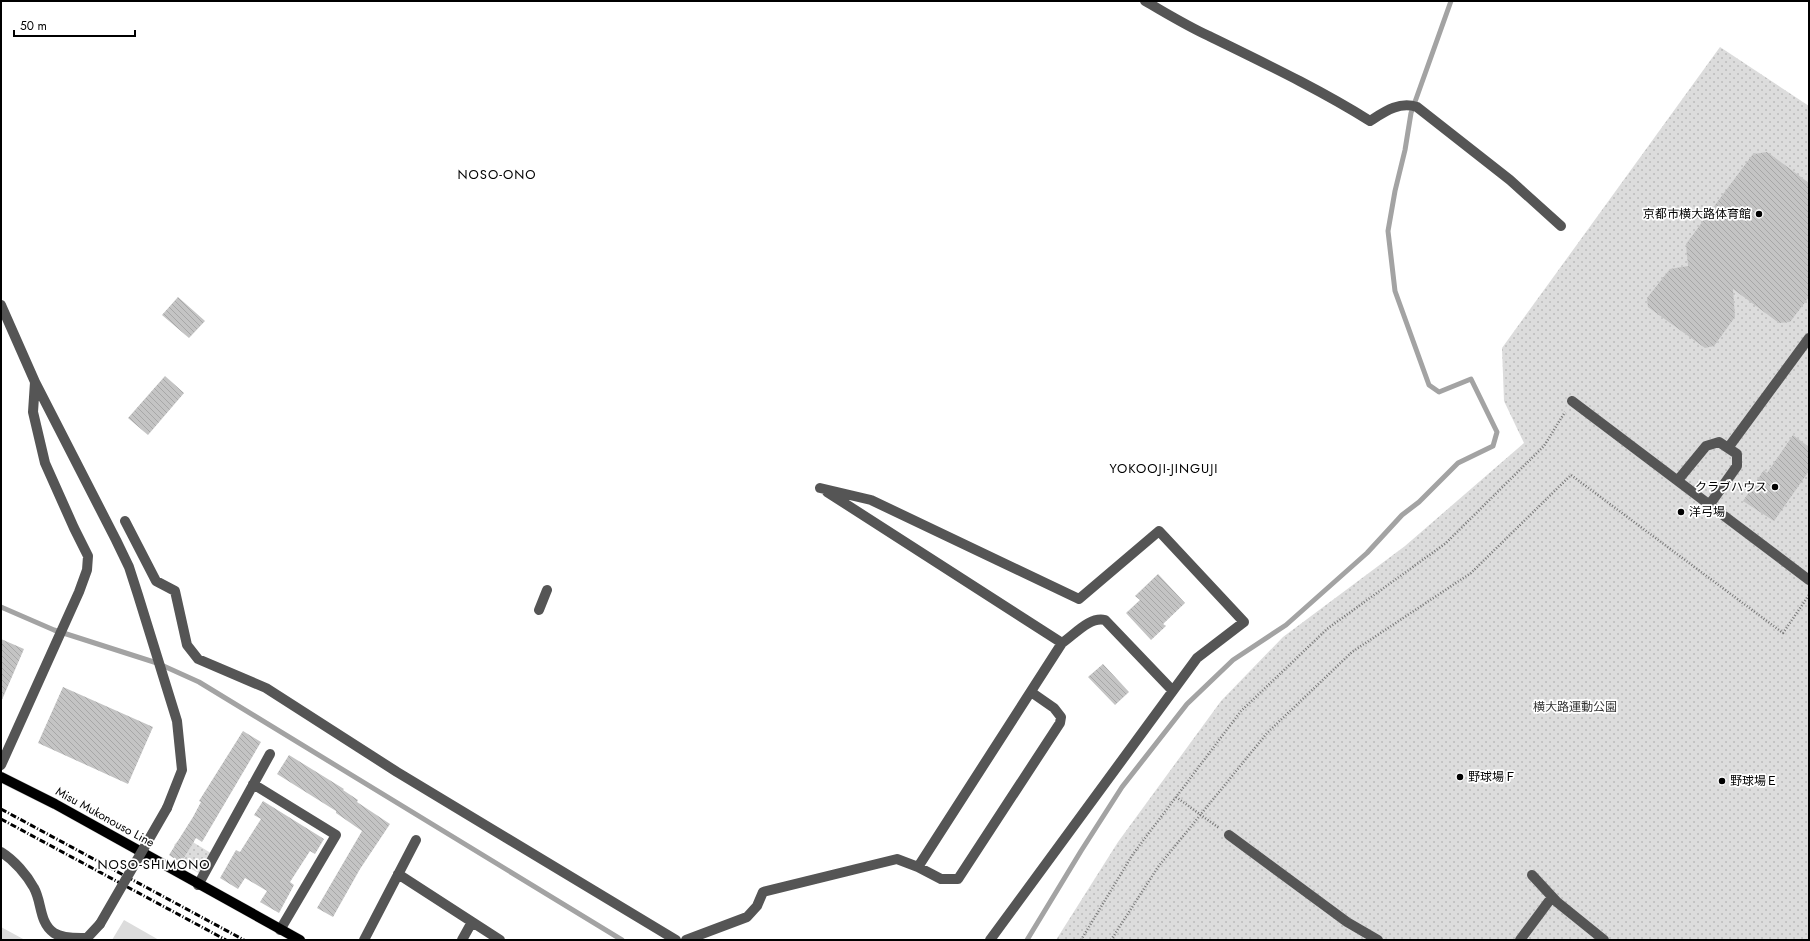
<svg xmlns="http://www.w3.org/2000/svg" width="1810" height="941" font-family="Jost,'Noto Sans JP',sans-serif">
  <defs>
    <pattern id="park-dots" width="8" height="8" patternUnits="userSpaceOnUse"><rect width="8" height="8" fill="#dcdcdc"/><path d="M2 2h.1M6 6h.1" fill="none" stroke="#bbb" stroke-width="1.8" stroke-linecap="round"/></pattern>
    <pattern id="building-back-hatch" width="6" height="6" patternUnits="userSpaceOnUse"><rect width="6" height="6" fill="#c4c4c4"/><path d="M-1 5l2 2M0 0l6 6M5-1l2 2" fill="none" stroke="#a7a7a7"/></pattern>
  </defs>
  <rect width="100%" height="100%" fill="#fff"/>
  <path fill="#dcdcdc" d="M124 920 159 940H112Z
    M1 927 25 940H1Z"/>
  <path fill="url(#park-dots)" d="M1720 47 1809 106V940H1056L1118 842 1221 701 1283 637 1405 546 1524 443 1504 401 1502 348Z
    M183 836 214 855 202 875 181 863 187 853 174 845Z"/>
  <g fill="none" stroke-linecap="round" stroke-linejoin="round">
    <path stroke="#a3a3a3" stroke-width="5" d="M1 607 54 630 157 663 199 682 622 940
      M1027 940 1081 851 1122 787 1187 704 1233 660 1286 625 1367 553 1402 515 1419 502 1458 463 1493 446 1497 432 1471 379 1439 392 1429 385 1395 291 1388 231 1395 191 1405 150 1411 113 1451 1"/>
  </g>
  <path fill="url(#building-back-hatch)" d="M1767 152 1809 183V297L1790 322 1779 323 1733 289 1735 317 1714 346 1705 348 1648 307 1647 298 1670 269 1688 266 1686 244 1753 154Z
    M178 297 205 321 189 338 162 315Z
    M165 376 184 393 148 435 128 418Z
    M1793 435 1809 447V471L1774 521 1743 501 1764 470 1767 473Z
    M1158 574 1185 603 1163 624 1166 626 1151 640 1126 613 1140 600 1135 596Z
    M1 639 24 649 1 702Z
    M1103 664 1129 692 1115 705 1088 677Z
    M63 687 153 727 128 784 38 743Z
    M243 731 261 742 202 842 196 838 181 863 169 855 193 817 201 802 199 801Z
    M289 755 344 789 343 790 358 800 357 802 390 824 360 869 333 917 317 908 362 831 336 813V811L277 774Z
    M263 801 324 839 315 854 310 851 290 882 294 885 279 913 260 902 267 891 245 878 238 889 220 878 236 850 240 852 261 819 254 815Z"/>
  <g fill="none" stroke-linecap="round" stroke-linejoin="round">
    <defs>
      <path id="major" d="M1 777 55 804 300 940"/>
    </defs>
    <use href="#major" stroke="#dbdbdb" stroke-width="11"/>
    <path stroke="#777" stroke-width="2.5" stroke-dasharray="1 2" stroke-linecap="butt" d="M1176 797 1219 828
      M1081 940 1133 854 1241 711 1327 629 1446 543 1544 446 1565 412
      M1111 940 1158 867 1267 733 1352 652 1471 573 1571 475 1783 633 1809 595"/>
    <path stroke="#555" stroke-width="10" d="M1145 1C1166 13 1187 26 1209 36 1264 63 1319 89 1370 121 1384 112 1399 101 1417 107L1510 180 1561 226
      M1 305 35 382 116 540 129 567 138 595 177 721 182 770 167 808
      M1572 401 1809 580
      M1728 448 1809 338
      M1678 480 1706 446 1719 442 1737 454V466L1710 504
      M820 488 871 500 1079 599 1159 531 1244 622 1197 658 990 940
      M827 492 1062 643
      M125 521 156 581 175 591 187 645 198 659 266 688 397 772 676 940
      M539 610 547 590
      M1 765 79 592 87 570 88 556 74 528 45 463 33 412 35 382
      M253 784 336 835 280 930
      M1229 835 1347 922 1378 940
      M1 852C14 860 27 875 34 888 42 902 39 923 54 933 63 939 77 938 87 938L100 924
      M918 867 941 879H958L1060 723 1061 717 1054 708 1031 692
      M398 874 500 940
      M1532 875 1557 902 1604 940
      M198 885 270 754
      M364 940 416 840
      M462 940 472 922
      M686 940 747 917 757 906 763 892 897 859 918 867 1062 643C1074 635 1090 616 1105 620L1172 690
      M1520 940 1552 897"/>
    <use href="#major" stroke="#000" stroke-width="10"/>
    <path stroke="#000" stroke-width="3" stroke-dasharray="6 2 1 2" stroke-linecap="butt" d="M1 809 244 940
      M1 819 226 940"/>
    <path stroke="#555" stroke-width="10" d="M100 924 167 808"/>
  </g>
  <g fill="#000" stroke="#fff" stroke-width="1.5">
    <circle cx="1759" cy="214" r="4"/>
    <circle cx="1775" cy="487" r="4"/>
    <circle cx="1681" cy="512" r="4"/>
    <circle cx="1460" cy="777" r="4"/>
    <circle cx="1722" cy="781" r="4"/>
  </g>
  <g text-anchor="middle" stroke-width="3.5" stroke-linejoin="round" paint-order="stroke">
    <g font-size="12" fill="#000" stroke="#fff" text-anchor="start">
      <text x="1751" y="218" text-anchor="end">京都市横大路体育館</text>
      <text x="1767" y="491" text-anchor="end">クラブハウス</text>
      <text x="1689" y="516">洋弓場</text>
      <text x="1468" y="781">野球場Ｆ</text>
      <text x="1730" y="785">野球場Ｅ</text>
    </g>
    <g font-size="12" fill="#333" stroke="#fff">
      <text x="1575" y="711">横大路運動公園</text>
    </g>
    <g font-size="12" fill="#000" stroke="#fff">
      <text transform="translate(105 817) rotate(29)" y="4">Misu Mukonouso Line</text>
    </g>
    <g font-size="13" letter-spacing="1" fill="#000" stroke="#fff">
      <text x="497" y="179">NOSO-ONO</text>
      <text x="1164" y="473">YOKOOJI-JINGUJI</text>
      <text x="154" y="869">NOSO-SHIMONO</text>
    </g>
  </g>
  <rect width="1810" height="941" fill="none" stroke="#000000" stroke-width="4"/>
  <path d="M14 30v6h121v-6" fill="none" stroke="#000000" stroke-width="2"/>
  <text x="20" y="30" font-size="12" fill="#000000" stroke="#ffffff" stroke-width="3" paint-order="stroke">50 m</text>
</svg>
